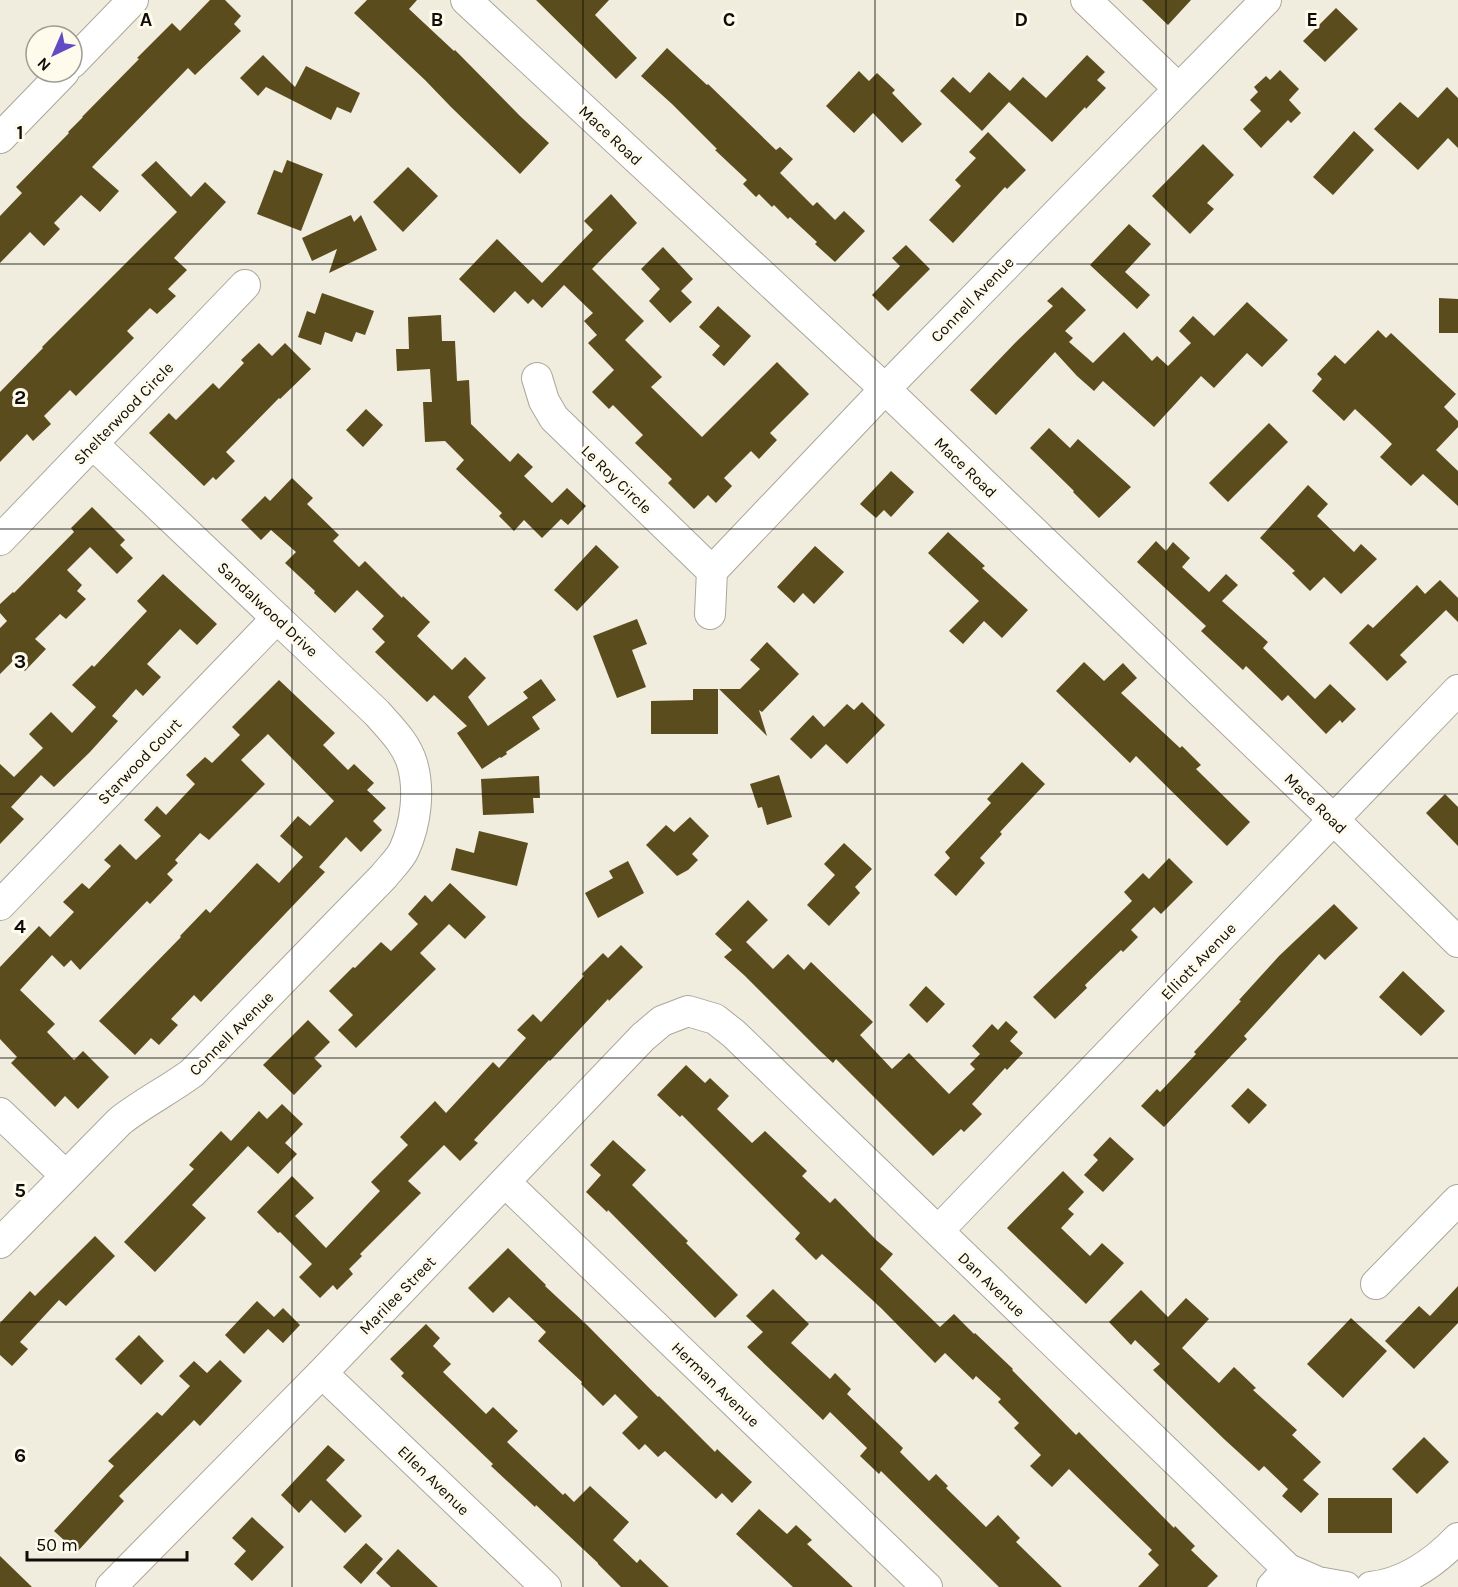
<svg xmlns="http://www.w3.org/2000/svg" width="1458" height="1587" font-family="Karla,sans-serif">
  <rect width="100%" height="100%" fill="#f0ecde"/>
  <path fill="#5a4c1c" d="M210 0H225L241 16 234 24 241 31 195 75 188 68 92 167 119 191 100 212 81 195 54 223 60 229 44 246 30 232 0 263V216L22 193 16 187 69 133 68 132 83 117H82L139 59 137 58 172 23 180 31Z
    M367 0H417L409 9 454 51 455 50 520 116 549 143 520 174 451 107 425 80 354 13Z
    M536 0H609L595 15 637 58 616 79Z
    M1142 0H1191L1168 25Z
    M1336 8 1358 29 1325 62 1303 41Z
    M667 48 707 85 708 84 776 150 780 147 793 159 780 173 813 206 817 202 835 220 844 211 865 231 835 262 815 244 817 242 790 217 788 219 774 205 772 207 759 194 756 197 743 184 747 180 715 150 717 149 672 104 641 76Z
    M263 55 295 87 306 66 360 93 351 113 337 107 331 120 266 87 258 96 240 78Z
    M1087 55 1105 72 1097 80 1106 88 1086 109 1085 107 1052 142 1009 102 982 131 940 91 953 77 970 93 989 72 1010 91 1023 77 1046 98Z
    M1280 70 1299 89 1289 100 1301 113 1291 123 1288 120 1261 148 1243 129 1261 111 1250 100 1258 92 1254 87 1266 76 1270 80Z
    M859 71 869 81 877 73 895 90 892 93 922 124 902 143 873 113 854 133 826 106Z
    M1447 87 1458 98V148L1448 138 1418 170 1374 129 1400 102 1418 118Z
    M1354 131 1374 150 1333 195 1313 177Z
    M988 132 1026 170 1007 189 1005 187 953 243 929 220 961 186 955 180 976 158 969 152Z
    M1203 144 1234 175 1207 203 1214 209 1190 234 1152 196Z
    M287 160 323 174 301 231 257 214 274 170 282 173Z
    M156 161 191 197 205 182 226 202 174 258 187 270 168 289 176 296 157 314 150 308 127 331 134 338 76 396 70 390 44 416 51 424 33 441 27 434 0 462V392L43 348 42 347 177 212 141 175Z
    M408 167 438 196 403 232 373 202Z
    M611 194 637 223 592 269 644 321 625 340 662 377 651 387 702 437 777 362 809 394 770 433 777 440 759 459 751 451 724 478 732 486 716 503 708 495 694 509 668 483 672 479 635 443 643 435 613 405 609 409 592 392 614 370 588 343 597 335 584 321 593 313 564 285 542 308 533 299 528 304 515 291 494 313 459 279 497 239 542 283 593 230 584 221Z
    M351 215 354 222 361 215 377 250 329 273 337 249 312 261 302 238Z
    M1129 224 1151 244 1125 272 1150 295 1137 309 1090 265Z
    M906 245 930 269 888 311 872 295 900 266 892 258Z
    M663 247 693 279 681 291 692 302 670 323 649 301 660 289 641 269Z
    M1062 287 1086 310 1065 331 1073 338 1069 342 1093 363 1124 332 1152 361 1157 356 1168 366 1191 343 1179 331 1193 316 1214 336 1247 302 1288 340 1262 367 1247 353 1214 388 1201 376 1154 427 1103 381 1094 391 1077 376 1055 352 996 415 970 390 1015 343 1053 306 1047 301Z
    M322 293 374 311 365 335 356 332 352 342 325 332 321 345 298 337 307 311 315 314Z
    M1439 298 1458 299V333H1439Z
    M718 306 751 336 724 366 712 355 720 346 699 327Z
    M441 315 442 341H455L457 381 469 380 471 424 510 462 518 453 533 467 524 476 552 503 567 488 586 506 568 525 561 519 542 538 524 520 514 531 499 516 502 513 456 469 464 460 445 441 425 442 423 402H432L430 369 397 371 396 349H409L408 317Z
    M1378 330 1386 338 1391 333 1456 394 1444 407 1458 421V427L1436 450 1458 471V506L1423 474 1411 486 1380 457 1392 444 1387 439 1355 409 1344 421 1312 391 1322 379 1317 374 1335 355 1345 364Z
    M259 343 272 356 285 343 311 369 280 399 279 398 226 452 235 461 216 480 213 477 204 486 149 433 169 413 176 420 213 383 219 389 244 363 241 360Z
    M366 409 383 425 363 447 346 430Z
    M1269 423 1288 442 1228 502 1209 483Z
    M1049 428 1070 448 1078 439 1131 487 1099 518 1073 492 1074 491 1030 448Z
    M891 471 914 492 891 517 884 510 876 518 860 504Z
    M292 478 313 498 307 504 339 535 333 541 359 567 365 561 402 598 403 596 430 622 417 636 452 670 465 657 486 678 468 697 488 726 528 698 523 692 541 679 556 700 532 717 540 729 506 752 507 754 501 758 500 757 482 769 457 733 467 726 434 695 427 702 375 652 385 642 372 629 384 616 357 590 335 613 314 593 315 591 285 563 296 552 271 530 261 540 241 520 265 496 270 501Z
    M1308 485 1328 504 1317 516 1354 552 1361 544 1377 559 1341 594 1324 577 1310 591 1292 573 1295 571 1260 538Z
    M92 507 125 540 120 545 133 558 117 574 90 547 67 570 82 585 77 591 86 599 66 619 60 614 35 639 46 649 25 671 14 660 0 674V628L7 621 0 613V604L13 592 14 593 74 532 71 528Z
    M948 532 985 566 982 568 1028 610 1002 638 984 621 963 644 949 631 979 601 928 553Z
    M1156 541 1166 551 1173 542 1190 558 1182 567 1209 592 1226 574 1238 585 1222 601 1268 642 1263 648 1315 699 1330 684 1356 709 1342 723 1340 720 1326 734 1288 695 1282 701 1246 666 1243 670 1201 631 1206 626 1137 562Z
    M596 545 619 567 577 611 554 590Z
    M815 546 844 572 814 604 803 593 794 603 777 587Z
    M163 574 217 624 197 645 180 629 147 664 161 677 143 696 136 689 112 716 118 721 90 752 54 787 41 775 11 807 24 819 0 844V764L14 777 43 748 29 734 51 712 72 733 96 707 72 685 92 665 94 667 147 611 137 601Z
    M1440 580 1458 598V622L1446 610 1400 655 1407 662 1387 681 1349 643 1368 624 1373 628 1417 585 1425 594Z
    M637 619 647 644 632 650 646 687 617 698 593 636Z
    M767 642 799 674 762 712 759 710 767 736 719 689H740L760 669 750 660Z
    M1084 662 1104 681 1123 663 1137 678 1121 693 1180 748 1182 746 1201 765 1196 769 1250 822 1227 846 1136 756 1130 763 1056 691Z
    M279 680 335 733 323 745 348 770 354 764 374 783 367 790 386 808 373 821 382 830 361 852 346 837 319 867 325 872 201 1002 194 995 171 1019 178 1025 159 1045 151 1038 135 1055 99 1021 181 937 180 936 206 909 210 913 257 863 279 883 303 857 280 836 298 816 310 826 334 801 268 734 241 760 265 784 209 840 200 833 175 860 178 863 167 874 173 880 150 904 147 901 80 970 71 960 64 967 52 955 20 990 55 1024 47 1032 74 1060 83 1051 109 1077 78 1109 65 1096 55 1107 11 1063 17 1057 0 1039V967L39 926 50 937 74 912 63 902 82 883 89 889 111 866 104 860 120 844 136 860 161 836 144 820 157 806 166 815 195 784 186 775 205 757 212 763 240 735 232 727Z
    M693 689H718V734H651V701L693 700Z
    M862 702 885 725 847 764 826 744 811 759 790 739 813 715 824 727 847 704 854 710Z
    M1022 762 1045 784 1000 832 1002 834 980 858 985 863 956 896 934 875 950 858 945 852 991 803 987 799Z
    M779 775 792 817 767 825 762 807 758 808 750 784Z
    M539 776 540 798H533L534 813 483 815 481 779Z
    M1445 794 1458 807V846L1426 813Z
    M690 817 709 836 692 854 698 860 688 870 677 876 646 845 666 825 674 832Z
    M479 831 528 843 517 886 451 870 456 848 474 853Z
    M844 843 872 869 855 887 860 893 829 926 807 905 835 875 824 864Z
    M1169 858 1193 882 1161 914 1154 907 1131 930 1138 937 1123 952 1121 950 1085 985 1087 988 1055 1019 1033 997 1132 901 1124 892 1143 873 1149 879Z
    M628 861 644 893 598 918 585 893 613 878 609 871Z
    M450 883 486 917 465 939 449 924 420 953 436 969 356 1048 338 1030 353 1015 329 991 353 967 355 968 381 942 391 951 418 924 408 914 425 895 432 902Z
    M748 900 768 920 746 942 773 969 788 954 804 970 811 962 873 1022 860 1035 892 1069 909 1053 949 1094 975 1069 970 1064 980 1054 972 1046 992 1024 998 1030 1006 1021 1018 1032 1010 1041 1023 1053 1007 1070 1005 1068 972 1104 982 1114 964 1132 961 1129 933 1156 836 1059 833 1063 819 1050 744 975 724 957 732 950 715 934Z
    M1334 904 1358 928 1325 960 1319 954 1244 1036 1247 1039 1164 1127 1141 1106 1157 1089 1160 1092 1196 1054 1194 1052 1241 1001 1239 1000 1279 956Z
    M621 945 643 967 609 1001 608 999 550 1061 549 1060 474 1140 478 1143 460 1161 444 1145 408 1181 421 1193 360 1254 362 1256 349 1269 353 1274 337 1290 333 1285 320 1298 299 1277 312 1264 280 1232 278 1233 257 1212 292 1176 314 1198 295 1216 326 1248 380 1191 371 1182 408 1145 400 1137 435 1101 446 1113 493 1062 499 1068 526 1038 517 1030 533 1014 541 1022 584 976 582 974 603 953 608 958Z
    M1403 971 1445 1011 1421 1036 1379 997Z
    M926 986 945 1004 927 1023 909 1005Z
    M308 1020 330 1042 314 1058 322 1066 294 1095 263 1065Z
    M686 1065 705 1083 710 1078 729 1096 717 1109 752 1143 765 1131 807 1171 802 1176 830 1203 835 1198 876 1240 893 1254 880 1269 940 1327 954 1314 974 1334 975 1333 1013 1369 1012 1370 1076 1435 1079 1432 1174 1528 1175 1526 1195 1546 1191 1550 1218 1576 1207 1587H1138L1159 1565 1148 1554 1152 1550 1069 1469 1052 1487 1030 1466 1041 1455 1014 1428 1019 1423 998 1402 1001 1399 976 1376 973 1380 945 1353 935 1363 881 1308 822 1254 816 1260 795 1239 800 1233 682 1115 680 1117 657 1095Z
    M1248 1088 1267 1105 1249 1124 1231 1106Z
    M282 1104 303 1124 285 1143 297 1154 278 1174 248 1146 192 1205 206 1218 155 1272 124 1242 194 1169 189 1165 221 1131 231 1141 259 1111 267 1119Z
    M1110 1137 1134 1159 1103 1192 1084 1175 1098 1160 1093 1155Z
    M613 1140 646 1170 632 1185 688 1241 686 1243 738 1295 715 1318 608 1210 607 1212 586 1192 601 1175 590 1165Z
    M1063 1171 1084 1192 1068 1209 1074 1214 1061 1228 1090 1256 1102 1243 1124 1263 1086 1304 1007 1228Z
    M95 1236 115 1256 66 1306 59 1300 20 1342 28 1349 12 1366 0 1355V1323L30 1291 35 1296Z
    M508 1248 546 1285 545 1286 587 1325 658 1397 659 1396 715 1452 717 1449 752 1482 732 1503 722 1493 716 1499 665 1451 658 1457 645 1444 639 1450 622 1433 638 1417 615 1394 603 1406 581 1384 582 1382 538 1341 546 1332 509 1297 493 1313 468 1288Z
    M1458 1286V1323L1414 1369 1385 1341 1419 1306 1430 1316Z
    M773 1289 809 1324 791 1343 830 1379 835 1373 851 1389 847 1394 903 1448 900 1452 929 1481 936 1474 948 1486 946 1488 986 1527 998 1515 1020 1538 1016 1542 1062 1587H999L881 1471 879 1474 860 1456 867 1448 830 1412 823 1420 747 1347 763 1332 746 1316Z
    M1141 1290 1168 1317 1186 1298 1209 1319 1182 1348 1219 1383 1234 1367 1256 1388 1253 1390 1297 1430 1292 1435 1321 1462 1303 1480 1319 1494 1301 1513 1282 1496 1288 1489 1264 1466 1259 1471 1224 1439 1153 1370 1160 1364 1135 1340 1131 1345 1109 1322Z
    M257 1301 274 1317 283 1308 300 1325 283 1343 268 1329 244 1354 225 1335Z
    M1351 1318 1387 1351 1343 1398 1307 1364Z
    M426 1324 440 1338 433 1346 451 1364 443 1372 486 1414 493 1407 518 1431 507 1442 563 1495 565 1493 574 1502 590 1486 629 1522 613 1540 637 1563 640 1559 669 1587H621L598 1564V1563L536 1505 535 1507 491 1466 493 1464 401 1376 404 1373 390 1359Z
    M139 1335 164 1361 141 1385 115 1359Z
    M220 1360 242 1381 200 1426 194 1420 119 1496 124 1501 77 1552 54 1531 114 1466 108 1461 157 1412 162 1416 190 1386 179 1376 194 1361 207 1373Z
    M1424 1437 1449 1462 1417 1494 1392 1469Z
    M328 1445 345 1460 326 1480 362 1516 345 1533 311 1500 299 1513 281 1495Z
    M1328 1498H1392V1533H1328Z
    M759 1509 787 1534 796 1525 812 1540 807 1544 853 1587H793L736 1534Z
    M252 1517 284 1547 252 1581 234 1564 246 1551 232 1538Z
    M366 1543 383 1559 361 1584 343 1567Z
    M398 1549 438 1587H391L376 1573Z
    M0 1556 32 1587H0Z"/>
  <g fill="none" stroke-linecap="round" stroke-linejoin="round">
    <defs>
      <path id="minor" d="M466 0 885 389 1334 820 1458 942
        M1086 0 1179 89
        M72 63 133 0
        M0 138 64 72
        M537 378 544 401 554 418 712 571
        M0 540 245 285
        M710 614 712 571 885 389 1266 0
        M0 905 277 618
        M0 1113 66 1176
        M505 1182 927 1587
        M938 1231 1458 690
        M0 1243 120 1121C143 1103 169 1090 192 1073L384 876C390 868 400 859 404 850 416 824 420 790 412 763 406 743 390 728 377 713L93 444
        M1376 1284 1458 1200
        M322 1373 546 1587
        M111 1587 322 1373 643 1037 662 1021 688 1011 715 1019 734 1034 1288 1569 1318 1582 1346 1587
        M1272 1587 1288 1569
        M1371 1587C1406 1583 1434 1563 1458 1538"/>
    </defs>
    <use href="#minor" stroke="#aba79b" stroke-width="32"/>
    <use href="#minor" stroke="#fff" stroke-width="30"/>
  </g>
  <path fill="none" stroke="#0d0c08" stroke-width="1.5" stroke-opacity="0.55" d="M292 0V1587M583 0V1587M875 0V1587M1166 0V1587M0 264H1458M0 529H1458M0 794H1458M0 1058H1458M0 1322H1458"/>
  <g text-anchor="middle" stroke-width="6" stroke-linejoin="round" paint-order="stroke">
    <g font-size="16" fill="#0d0c08" stroke="#fefaec">
      <text transform="translate(611 135) rotate(43)" y="6">Mace Road</text>
      <text transform="translate(972 299) rotate(-46)" y="6">Connell Avenue</text>
      <text transform="translate(123 413) rotate(-46)" y="6">Shelterwood Circle</text>
      <text transform="translate(966 467) rotate(44)" y="6">Mace Road</text>
      <text transform="translate(617 479) rotate(44)" y="6">Le Roy Circle</text>
      <text transform="translate(268 609) rotate(43)" y="6">Sandalwood Drive</text>
      <text transform="translate(139 761) rotate(-46)" y="6">Starwood Court</text>
      <text transform="translate(1316 803) rotate(44)" y="6">Mace Road</text>
      <text transform="translate(1198 961) rotate(-46)" y="6">Elliott Avenue</text>
      <text transform="translate(231 1033) rotate(-45)" y="6">Connell Avenue</text>
      <text transform="translate(992 1284) rotate(44)" y="6">Dan Avenue</text>
      <text transform="translate(397 1295) rotate(-46)" y="6">Marilee Street</text>
      <text transform="translate(716 1384) rotate(44)" y="6">Herman Avenue</text>
      <text transform="translate(434 1480) rotate(44)" y="6">Ellen Avenue</text>
    </g>
  </g>
  <g font-size="20" text-anchor="middle" font-weight="bold" fill="#0d0c08" stroke="#fefaec" stroke-width="6" stroke-linejoin="round" paint-order="stroke">
    <text x="146" y="26">A</text>
    <text x="437" y="26">B</text>
    <text x="729" y="26">C</text>
    <text x="1021" y="26">D</text>
    <text x="1312" y="26">E</text>
    <text x="20" y="139">1</text>
    <text x="20" y="404">2</text>
    <text x="20" y="668">3</text>
    <text x="20" y="933">4</text>
    <text x="20" y="1197">5</text>
    <text x="20" y="1462">6</text>
  </g>
  <g transform="translate(54 54) rotate(224)"><circle r="28" fill="#fefaec" stroke="#9e9b91" stroke-width="1.5"/>
  <path d="M0-4.5L10 22L0 15L-10 22Z" fill="#614bc4"/>
  <text y="-9" font-size="16" font-weight="bold" text-anchor="middle" fill="#0d0c08">N</text>
  </g>
  <path d="M27 1551v9h160v-9" fill="none" stroke="#0d0c08" stroke-width="3"/>
  <text x="36" y="1551" font-size="18" fill="#0d0c08" stroke="#fefaec" stroke-width="4.5" paint-order="stroke">50 m</text>
</svg>
